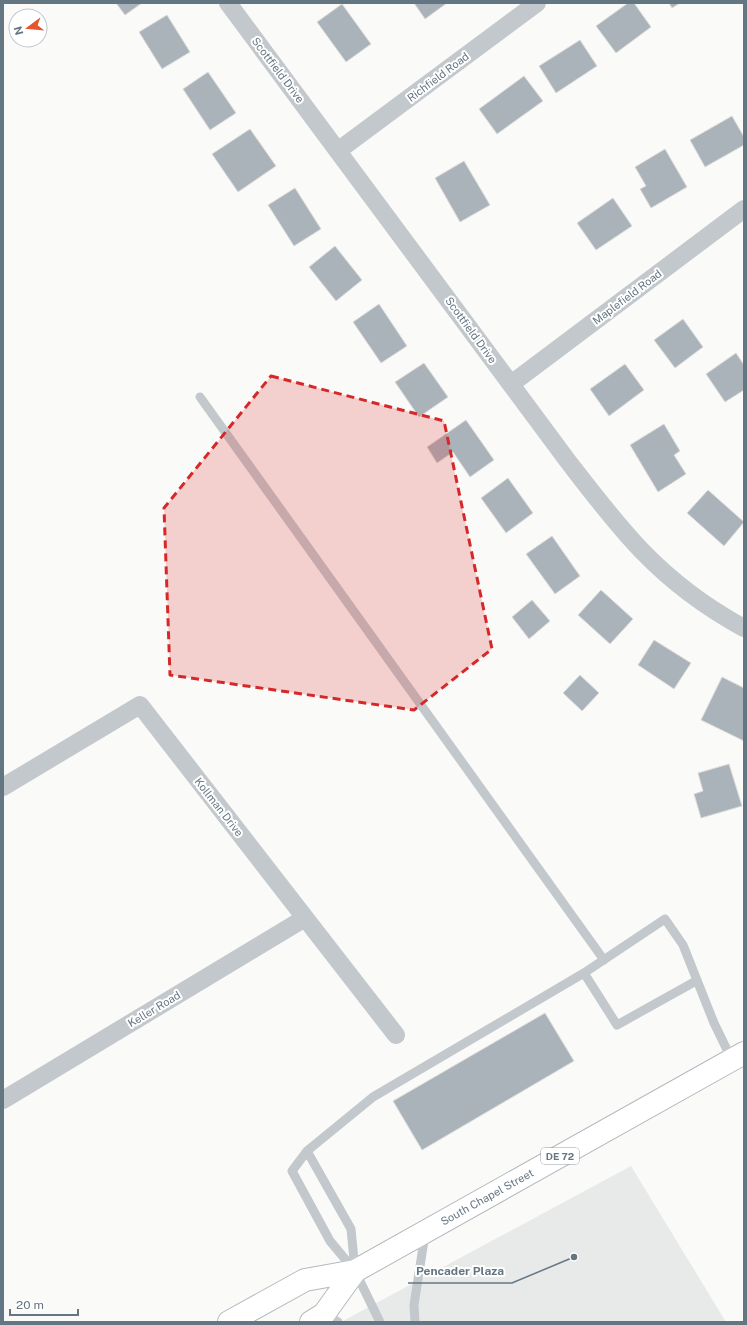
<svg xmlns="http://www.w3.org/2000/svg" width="747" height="1325" font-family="'Public Sans',sans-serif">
  <rect width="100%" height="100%" fill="#fafaf8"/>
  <path fill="#e8e9e9" d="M631 1166 726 1322H341Z"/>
  <path fill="#aab3b9" stroke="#dcdcda" d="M116 3H142L125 15Z
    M414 3H447L425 19Z
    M628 3H634L651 27 616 53 596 26Z
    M669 3H680L672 8Z
    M342 4 371 44 346 62 317 22Z
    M167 15 190 52 162 69 139 32Z
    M580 40 597 66 556 93 539 66Z
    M208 72 236 113 210 130 183 89Z
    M524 76 543 101 497 134 479 109Z
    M732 116 744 137V145L705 167 690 140Z
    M250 129 276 166 238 192 212 154Z
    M665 149 687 187 651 208 640 189 646 186 635 167Z
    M464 161 490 205 460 222 435 178Z
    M295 188 321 229 294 246 268 205Z
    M613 198 632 226 596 250 577 223Z
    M335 246 362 280 336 301 309 267Z
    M379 304 407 346 381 363 353 322Z
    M683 319 703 347 675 368 654 340Z
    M736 353 744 365V390L725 402 706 374Z
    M424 363 448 397 419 417 395 382Z
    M625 364 644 390 609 416 590 389Z
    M466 420 494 460 470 477 453 452 437 463 427 447Z
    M664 424 680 451 674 455 686 474 658 492 630 445Z
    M508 478 533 513 506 533 481 498Z
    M708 490 744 522 724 546 687 513Z
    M552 536 580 576 555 594 526 554Z
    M601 590 633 619 610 644 578 615Z
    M532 600 550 621 529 639 512 617Z
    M654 640 691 663 674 689 638 665Z
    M580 675 599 693 582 711 563 693Z
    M722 677 744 688V741L701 720Z
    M729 764 742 806 701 818 694 794 703 791 698 773Z
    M545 1013 574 1061 422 1150 393 1101Z"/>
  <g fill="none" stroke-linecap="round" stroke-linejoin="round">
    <defs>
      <path id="primary" d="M229 1322 305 1280 355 1271 744 1053
        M311 1322 324 1314 355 1271"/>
    </defs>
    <use href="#primary" stroke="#b5babe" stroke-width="24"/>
    <path stroke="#c3c8cc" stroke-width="9" d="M200 397 604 960
      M584 973 617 1025 696 981
      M307 1151 351 1229 355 1270
      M324 1314 338 1322
      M380 1322 355 1271 330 1241 292 1171 307 1151 373 1097 584 973 665 919 683 945 714 1023 732 1060
      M415 1322 414 1305 425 1234"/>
    <path stroke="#c3c8cc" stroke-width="18" d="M228 3 567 460C591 491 615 523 642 551 672 582 707 608 744 628
      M339 150 537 3
      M511 384 744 209
      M3 787 140 705 396 1035
      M3 1100 305 918"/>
    <use href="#primary" stroke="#fff" stroke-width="22"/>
  </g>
  <path fill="#d62828" fill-opacity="0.2" stroke="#d62828" stroke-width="3" stroke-dasharray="8 5" stroke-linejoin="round" d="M271 376 444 421 492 649 414 710 170 675 164 508Z"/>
  <g text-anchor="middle" stroke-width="4" stroke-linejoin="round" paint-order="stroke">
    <rect fill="#fff" stroke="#939fa8" stroke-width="1" x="541" y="1148" width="38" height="16" rx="3"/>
    <g font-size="10" font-weight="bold" fill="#657683">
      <text x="560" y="1160">DE 72</text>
    </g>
    <g font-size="11" fill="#657683" stroke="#fff">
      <text transform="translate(278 70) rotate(53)" y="4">Scottfield Drive</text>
      <text transform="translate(438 77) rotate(-37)" y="4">Richfield Road</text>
      <text transform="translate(627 297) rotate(-37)" y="4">Maplefield Road</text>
      <text transform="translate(471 330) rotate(54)" y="4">Scottfield Drive</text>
      <text transform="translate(219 807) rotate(52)" y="4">Kollman Drive</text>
      <text transform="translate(154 1009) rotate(-31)" y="4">Keller Road</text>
      <text transform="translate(487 1197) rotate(-29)" y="4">South Chapel Street</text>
    </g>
  </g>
  <path fill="none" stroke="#657683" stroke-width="1.5" d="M574 1257L512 1283H408"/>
  <circle fill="#657683" stroke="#fff" stroke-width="1.5" cx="574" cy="1257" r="4"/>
  <g font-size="12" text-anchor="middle" font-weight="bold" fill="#657683" stroke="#fff" stroke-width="4" stroke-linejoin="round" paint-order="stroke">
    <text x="460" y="1275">Pencader Plaza</text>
  </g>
  <rect width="747" height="1325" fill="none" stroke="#657683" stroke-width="8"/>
  <g transform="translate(28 28) rotate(254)"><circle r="19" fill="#ffffff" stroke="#c1c8cd"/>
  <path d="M0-3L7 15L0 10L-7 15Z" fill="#e4572e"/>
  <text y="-6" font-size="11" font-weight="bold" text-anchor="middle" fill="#657683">N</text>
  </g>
  <path d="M10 1309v6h68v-6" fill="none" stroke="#657683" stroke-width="2"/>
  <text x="16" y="1309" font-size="12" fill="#657683" stroke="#ffffff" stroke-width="3" paint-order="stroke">20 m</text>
</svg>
